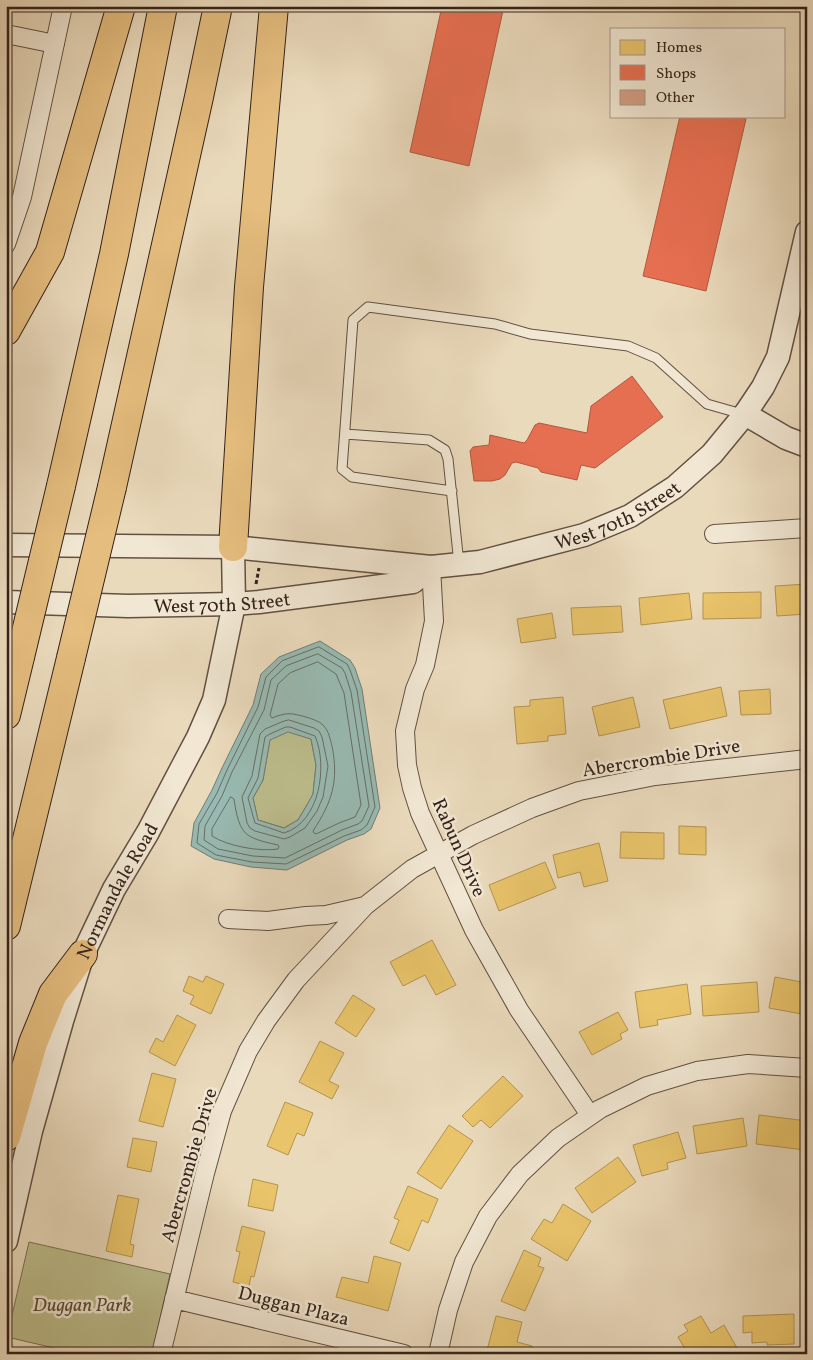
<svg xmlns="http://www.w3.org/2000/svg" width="813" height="1360" font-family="Vollkorn,serif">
  <rect width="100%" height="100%" fill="#eadabc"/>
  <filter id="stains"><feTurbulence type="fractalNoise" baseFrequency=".004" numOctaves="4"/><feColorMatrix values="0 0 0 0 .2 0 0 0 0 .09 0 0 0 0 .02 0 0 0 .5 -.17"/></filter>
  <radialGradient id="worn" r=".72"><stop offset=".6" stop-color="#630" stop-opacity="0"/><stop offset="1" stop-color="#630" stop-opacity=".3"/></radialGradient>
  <path fill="#bdbd8c" stroke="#787053" d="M288 731 311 739 316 765 313 794 307 805 298 820 284 828 258 820 253 798 263 780 270 739Z
    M29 1242 170 1274 152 1354H80L7 1337Z"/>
  <path fill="#98bab2" stroke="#707d75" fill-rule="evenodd" d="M320 641 350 660 355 668 362 689 380 808 371 829 364 834 347 840 287 870 251 867 214 859 191 846 194 823 212 790 222 768 253 705 261 674 279 657ZM288 732 311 739 316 765 313 794 307 805 298 820 284 828 258 820 253 798 263 780 270 740Z"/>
  <path fill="#e9c46a" stroke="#b39352" d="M807 584V614L777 616 775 586Z
    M761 592V618L703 619V593Z
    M689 593 692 619 641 625 639 598Z
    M621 606 623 632 573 635 571 608Z
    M552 613 556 638 521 643 517 619Z
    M721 687 727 716 670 729 663 700Z
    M770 689 771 714 741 715 739 691Z
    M563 697 566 734 548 736V741L517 744 514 707 530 706V700Z
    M633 697 640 727 599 736 592 707Z
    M679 826 706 827V855L679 854Z
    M621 832 664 833V859L620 858Z
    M599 843 608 881 584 887 580 872 558 878 553 855Z
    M545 862 556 888 499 911 489 885Z
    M432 940 456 985 436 995 425 975 403 986 390 962Z
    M189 976 203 982 206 976 224 984 211 1014 190 1004 194 996 183 991Z
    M775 977 807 983V1015L769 1008Z
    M757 982 759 1012 703 1016 701 986Z
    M687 984 691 1014 657 1020 658 1025 640 1028 635 992Z
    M353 995 375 1009 356 1037 335 1023Z
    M618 1012 628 1030 620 1034 622 1039 592 1055 579 1032Z
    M177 1015 196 1025 175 1066 149 1052 156 1038 163 1042Z
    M320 1041 344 1053 329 1081 339 1086 332 1099 299 1082Z
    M152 1073 176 1079 163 1127 139 1121Z
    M503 1076 523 1096 490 1128 481 1120 473 1127 462 1116Z
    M285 1102 313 1113 304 1136 297 1133 288 1155 267 1146Z
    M759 1115 807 1121 805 1150 756 1144Z
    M743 1118 747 1146 697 1154 693 1126Z
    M449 1125 473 1141 441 1189 417 1173Z
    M678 1132 686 1158 667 1163 668 1169 642 1176 633 1145Z
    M133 1138 157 1142 151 1172 127 1167Z
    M618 1157 636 1182 592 1213 575 1188Z
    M253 1179 278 1185 273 1211 248 1206Z
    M408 1186 438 1199 428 1223 422 1220 409 1251 390 1243 399 1220 394 1218Z
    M118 1195 139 1199 130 1244 134 1245 132 1257 106 1251Z
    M563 1204 591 1221 567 1261 531 1239 544 1219 552 1223Z
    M242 1226 265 1232 254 1277 251 1276 249 1286 233 1282 240 1252 236 1251Z
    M524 1250 541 1258 538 1266 544 1268 525 1311 501 1301Z
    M374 1256 401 1263 388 1311 336 1297 342 1277 368 1283Z
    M794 1314V1344L767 1345V1342L752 1343V1332L743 1333V1316Z
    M496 1316 522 1322 517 1342 532 1346 530 1354H486Z
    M701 1316 711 1333 724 1325 737 1348 728 1354H688L678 1337 688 1331 684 1325Z"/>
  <path fill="#e76f51" stroke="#b15840" d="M442 6H504L469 166 410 152Z
    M680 116H736L746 119 706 291 643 276Z
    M632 376 663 417 595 468 581 465 577 480 541 472 538 468 516 462 512 463 505 475 500 479 492 481H474L470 451 473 447 489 445 490 435 524 443 527 440 535 425 539 423 587 433 591 406Z"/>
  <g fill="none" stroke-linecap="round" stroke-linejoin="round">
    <path stroke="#666e66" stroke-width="1" d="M319 647 347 664 350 670 357 690 375 807 367 825 361 830 344 836 286 864 252 862 216 855 197 843 199 824 217 793 227 770 258 707 266 677 282 661Z
      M318 654 342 668 345 673 351 692 369 806 362 821 358 824 342 830 285 858 253 856 218 849 204 840 205 826 222 796 232 772 264 710 271 680 286 666Z
      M318 662 336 674 344 693 361 805 355 817 339 823 316 834 314 833 313 831C332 802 339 781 332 746 330 739 329 731 323 725 319 721 312 719 306 717 291 713 287 712 272 718L270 715 278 684 290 673Z
      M289 720 314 728 319 731 322 737 328 766 323 797 317 811 305 828 290 837 284 839 255 831 250 828 247 823 242 797 252 776 260 734 265 729 284 721Z
      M286 727H290L315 736C328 766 320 822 284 833L255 823 248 798 258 778 265 737 268 735Z
      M231 797 234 799C236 811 238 831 251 837 259 841 269 843 278 845L279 847 278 849C260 852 227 846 212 836V829Z"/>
  </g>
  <path fill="#d69e86" stroke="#34221a" d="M6 113 11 114 6 134Z"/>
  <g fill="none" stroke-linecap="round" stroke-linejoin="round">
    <defs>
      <path id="service" d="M345 434 429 440 445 450 448 459 459 564
        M452 491 352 477 342 469 353 320 368 307 495 324 530 334 628 346 656 358 707 404 742 414"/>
      <path id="minor" d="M6 34 55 44
        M6 244 22 197 63 6
        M714 534 807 528
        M431 567 434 621 425 665 415 689 405 731 407 765 412 788 420 813 474 930 519 1010 590 1115
        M228 919 268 921 306 916 326 915 365 906
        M174 1299 404 1354
        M161 1354 205 1173 222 1111 248 1051 266 1021 296 980 365 906 412 869 473 835 532 808 579 791 655 776 807 759
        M438 1354 448 1310 464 1262 488 1216 520 1174 558 1138 600 1109 647 1086 697 1071 748 1064 807 1068"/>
      <g id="tertiary">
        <path d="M745 414 786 438 807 446"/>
        <path id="s1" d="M6 545 233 547 431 567 480 562 584 535 630 516 675 487 712 454 745 414 763 387 778 357 807 232"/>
        <path id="s2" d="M6 602 128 606 234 604 259 602 413 582 431 567"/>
        <path id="s3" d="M6 1241 31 1131 62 1021 83 954 114 889 148 832 198 737 214 700 234 604 233 547"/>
      </g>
      <path id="motorway" d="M6 331 50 252 121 6
        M61 486 114 254 163 6
        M112 487 199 97 218 6
        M233 547 249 287 274 6
        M6 715 20 657
        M6 926 71 658
        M6 1137 33 1043 53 994 83 954"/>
    </defs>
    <use href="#service" stroke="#625042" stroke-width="11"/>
    <use href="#minor" stroke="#625042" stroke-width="20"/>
    <use href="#tertiary" stroke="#625042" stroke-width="25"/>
    <use href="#motorway" stroke="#34221a" stroke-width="30"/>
    <path stroke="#34221a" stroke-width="3" stroke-dasharray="4 2.5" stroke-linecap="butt" d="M256 584 259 568"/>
    <use href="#service" stroke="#f1e7d3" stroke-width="9"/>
    <use href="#minor" stroke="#f1e7d3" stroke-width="18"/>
    <use href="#tertiary" stroke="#f1e7d3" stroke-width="22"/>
    <use href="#motorway" stroke="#e5bd7e" stroke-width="28"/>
    <defs>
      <path id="motorway-bridge" d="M20 657 61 486
        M71 658 112 487"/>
    </defs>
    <use href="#motorway-bridge" stroke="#34221a" stroke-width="30" stroke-linecap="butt"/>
    <use href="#motorway-bridge" stroke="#e5bd7e" stroke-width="28"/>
  </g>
  <g text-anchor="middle" stroke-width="5" stroke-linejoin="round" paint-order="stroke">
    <g font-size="19" fill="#34221a" stroke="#f1e7d3">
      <text dy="7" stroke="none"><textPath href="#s1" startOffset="621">West 70th Street</textPath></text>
      <text dy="7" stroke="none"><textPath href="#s2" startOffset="216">West 70th Street</textPath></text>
      <text transform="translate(661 757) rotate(-9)" y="7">Abercrombie Drive</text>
      <text transform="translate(460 847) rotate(66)" y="7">Rabun Drive</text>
      <text dy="7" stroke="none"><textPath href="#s3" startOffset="369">Normandale Road</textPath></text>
      <text transform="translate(188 1165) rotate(-74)" y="7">Abercrombie Drive</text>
      <text transform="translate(294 1305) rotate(14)" y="7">Duggan Plaza</text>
    </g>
    <g font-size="19" font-style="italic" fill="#564936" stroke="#f1e7d3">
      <text x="82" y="1311">Duggan Park</text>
    </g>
  </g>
  <rect width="813" height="1360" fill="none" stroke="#eadabc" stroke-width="25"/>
  <rect x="8" y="8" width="798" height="1345" fill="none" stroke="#34221a" stroke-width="2.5"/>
  <rect x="12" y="12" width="788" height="1335" fill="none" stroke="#34221a"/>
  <rect x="610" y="28" width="175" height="90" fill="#f1e7d3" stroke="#a59889"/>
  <rect x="620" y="40" width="25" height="15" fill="#e9c46a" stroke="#a59889"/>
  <text x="656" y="52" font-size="15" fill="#34221a">Homes</text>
  <rect x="620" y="65" width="25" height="15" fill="#e76f51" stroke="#a59889"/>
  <text x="656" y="78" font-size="15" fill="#34221a">Shops</text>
  <rect x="620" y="90" width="25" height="15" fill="#d69e86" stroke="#a59889"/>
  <text x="656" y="102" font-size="15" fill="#34221a">Other</text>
  <rect width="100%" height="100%" filter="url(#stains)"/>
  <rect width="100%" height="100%" fill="url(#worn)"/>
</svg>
